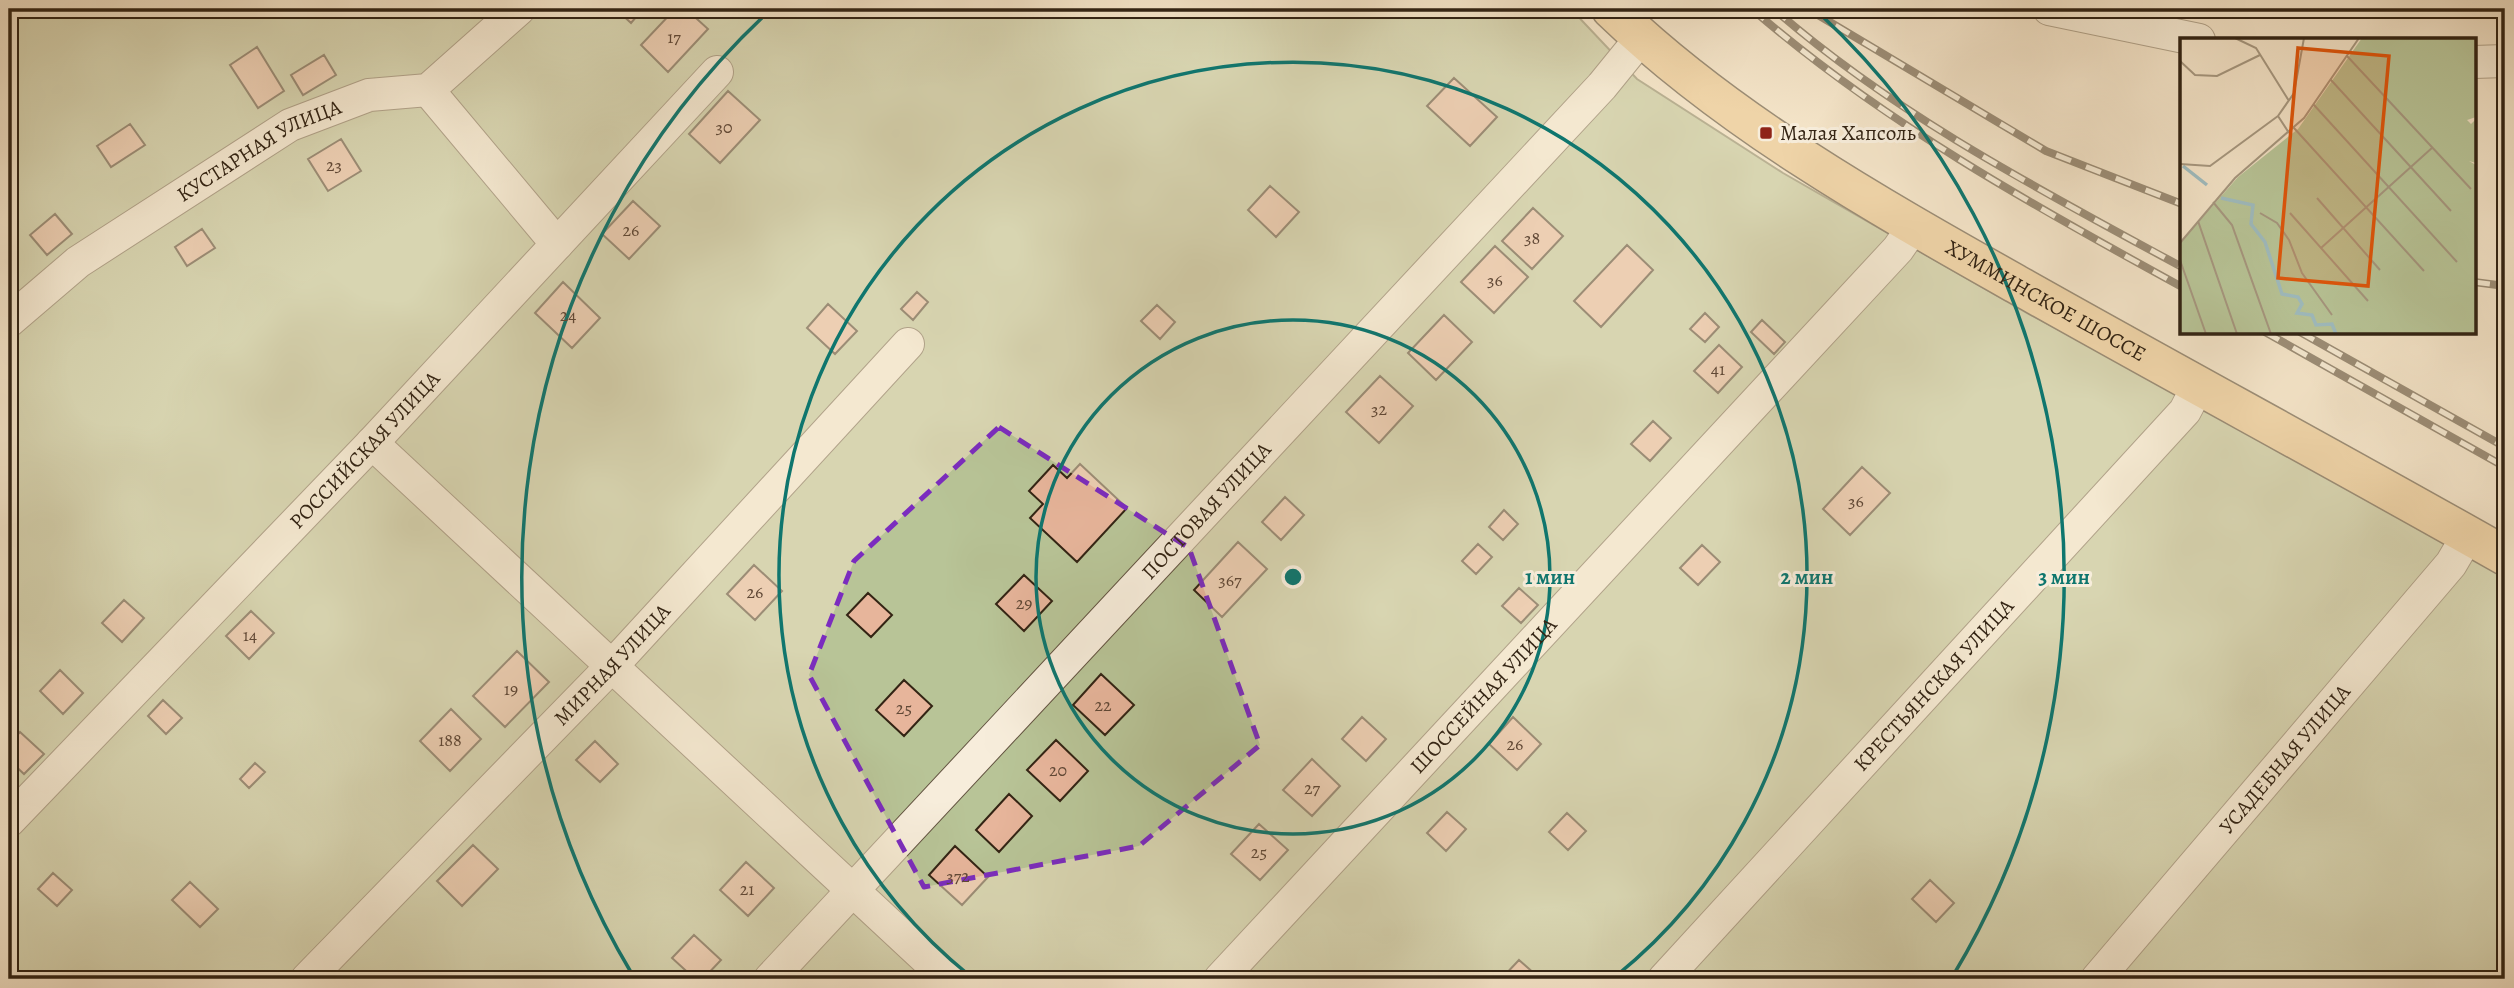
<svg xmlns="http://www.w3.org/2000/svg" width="2514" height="988" font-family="Alegreya,serif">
  <rect width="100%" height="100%" fill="#f3e3c7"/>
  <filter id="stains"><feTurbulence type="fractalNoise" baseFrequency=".00286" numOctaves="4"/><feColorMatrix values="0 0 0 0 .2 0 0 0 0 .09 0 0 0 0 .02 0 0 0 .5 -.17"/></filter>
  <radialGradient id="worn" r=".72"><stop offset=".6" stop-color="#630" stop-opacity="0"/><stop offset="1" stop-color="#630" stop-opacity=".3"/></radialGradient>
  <path fill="#b8c497" stroke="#767456" stroke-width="2" d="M9 9H1571L1637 79 1783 173 2029 314 2331 474 2505 571V979H9Z"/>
  <path fill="#e7b59b" stroke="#332414" stroke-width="2" d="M616 9H643L631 23Z
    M675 9H686L708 29 668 72 641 45Z
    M257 47 284 91 258 108 230 65Z
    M324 55 336 75 303 95 291 75Z
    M1454 78 1497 117 1470 146 1427 106Z
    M728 91 760 120 720 163 689 134Z
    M130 124 145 145 111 167 97 146Z
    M341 139 361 171 328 191 308 159Z
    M1270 186 1299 212 1276 237 1248 210Z
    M633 201 660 226 629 259 602 234Z
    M1533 208 1563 236 1532 269 1502 241Z
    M55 214 72 234 47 255 30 235Z
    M202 229 215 248 187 266 175 247Z
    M1627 245 1653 270 1601 327 1574 301Z
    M1495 246 1528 277 1494 313 1461 282Z
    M563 282 600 318 572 348 535 313Z
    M917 292 928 302 913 320 901 309Z
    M828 304 857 331 835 354 807 328Z
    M1157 305 1175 322 1160 339 1141 321Z
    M1705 313 1719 327 1705 342 1690 329Z
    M1444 315 1472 342 1436 380 1408 353Z
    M1762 320 1785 342 1774 354 1751 332Z
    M1719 345 1742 367 1718 393 1694 371Z
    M1380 376 1413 406 1379 443 1346 412Z
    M1653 421 1671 438 1650 461 1631 444Z
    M1080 464 1127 508 1077 562 1030 518 1043 504 1029 491 1053 465 1067 478Z
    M1862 467 1890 493 1850 535 1823 509Z
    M1285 497 1304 515 1281 540 1262 522Z
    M1504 510 1518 524 1503 540 1489 527Z
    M1238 542 1267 569 1222 617 1194 590Z
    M1478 544 1492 557 1476 574 1462 561Z
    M1702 545 1720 562 1698 585 1680 568Z
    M754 565 782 591 755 620 727 594Z
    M1024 575 1052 601 1024 631 996 604Z
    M1519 588 1538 605 1521 623 1502 606Z
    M868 593 892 615 871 637 847 615Z
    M124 600 144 618 122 642 102 623Z
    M251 611 274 633 249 659 226 636Z
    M517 651 549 682 505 727 473 696Z
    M60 670 83 693 63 714 40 691Z
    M1101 674 1134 705 1105 735 1073 705Z
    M904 680 932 706 904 736 876 710Z
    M163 700 182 718 166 734 148 716Z
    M451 709 481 739 450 771 420 741Z
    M1362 717 1386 739 1366 761 1342 739Z
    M1513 717 1541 744 1517 770 1489 744Z
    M20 732 44 754 24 774 9 760V744Z
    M1056 740 1088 771 1060 801 1027 770Z
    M595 741 618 764 600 782 576 760Z
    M1312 759 1340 786 1312 816 1283 790Z
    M255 763 265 772 249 788 240 779Z
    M1009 794 1032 816 999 852 976 830Z
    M1447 812 1466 829 1446 851 1427 833Z
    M1567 813 1586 831 1568 850 1549 832Z
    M1259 824 1288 850 1260 880 1231 854Z
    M473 845 498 869 462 906 437 881Z
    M955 846 988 877 962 905 929 875Z
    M746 862 774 888 748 916 720 890Z
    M53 873 72 890 57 906 38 889Z
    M1930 880 1954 903 1936 922 1912 899Z
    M190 882 218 909 200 927 172 900Z
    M694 935 721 960 703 979H695L672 958Z
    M1519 960 1535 974 1531 979H1501Z"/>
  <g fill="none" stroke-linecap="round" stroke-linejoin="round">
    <defs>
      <g id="minor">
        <path d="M2049 9 2199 40"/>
        <path d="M2474 62 2505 61"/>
        <path d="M428 90 557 244"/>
        <path id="s1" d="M9 321 78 262 290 125 369 95 428 90 519 9"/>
        <path d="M372 443 948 979"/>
        <path id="s2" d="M9 821 372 443 717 72"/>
        <path id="s3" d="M307 979 612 666 908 344"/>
        <path id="s4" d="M770 979 1602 86 1641 38"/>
        <path id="s5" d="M1220 979 1898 249 1914 226"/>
        <path id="s6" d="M1664 979 2185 411 2198 386"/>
        <path id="s7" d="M2097 979 2451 564 2468 535"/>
      </g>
      <g id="major">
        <path id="s8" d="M1611 9C1727 121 1876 205 2016 284 2179 376 2343 464 2505 556"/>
      </g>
    </defs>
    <use href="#minor" stroke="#635441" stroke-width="34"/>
    <use href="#major" stroke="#332414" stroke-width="41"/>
    <use href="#minor" stroke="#f7eddb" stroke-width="32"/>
    <use href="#major" stroke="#eac284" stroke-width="38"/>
    <defs>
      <path id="rail" d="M1752 9C1881 121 2032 205 2182 287
        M1774 9C1894 114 2042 191 2182 267
        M1808 9 2046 151 2182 204
        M2474 282 2505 286
        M2265 332 2505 467
        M2300 332 2505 447"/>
    </defs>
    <use href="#rail" stroke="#332414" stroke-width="8"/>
    <use href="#rail" stroke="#f7eddb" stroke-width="5" stroke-dasharray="16" stroke-linecap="butt"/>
  </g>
  <path d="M0 0H2514V988H0ZM999 427 1189 548 1260 745 1139 846 924 887 809 675 854 561Z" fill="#f3e3c7" fill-opacity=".55" fill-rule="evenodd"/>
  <path fill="none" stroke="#7b2cbf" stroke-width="5" stroke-dasharray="14 9" stroke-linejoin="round" d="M999 427 1189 548 1260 745 1139 846 924 887 809 675 854 561Z"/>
  <g fill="none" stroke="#0f766e" stroke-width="3.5">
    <circle cx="1293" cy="577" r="257"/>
    <path d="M970 976A514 514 0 1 1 1616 976"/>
    <path d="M632 974A771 771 0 0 1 767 13M1819 13A771 771 0 0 1 1954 974"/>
  </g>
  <rect fill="#8f2418" stroke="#f7eddb" stroke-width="2.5" x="1759" y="126" width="14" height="14" rx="3.5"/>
  <g text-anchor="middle" stroke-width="6" stroke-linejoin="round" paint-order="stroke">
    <g font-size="18" fill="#604836">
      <text x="674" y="43">17</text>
      <text x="724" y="133">30</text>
      <text x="334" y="171">23</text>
      <text x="631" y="236">26</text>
      <text x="1532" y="244">38</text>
      <text x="1495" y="286">36</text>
      <text x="568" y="321">24</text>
      <text x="1718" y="375">41</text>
      <text x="1379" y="415">32</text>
      <text x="1856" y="507">36</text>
      <text x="1230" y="586">367</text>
      <text x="755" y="598">26</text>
      <text x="1024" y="609">29</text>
      <text x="250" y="641">14</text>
      <text x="511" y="695">19</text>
      <text x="1103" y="711">22</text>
      <text x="904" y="714">25</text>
      <text x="450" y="746">188</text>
      <text x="1515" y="750">26</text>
      <text x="1058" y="776">20</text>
      <text x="1312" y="794">27</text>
      <text x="1259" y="858">25</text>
      <text x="958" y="882">372</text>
      <text x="747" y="895">21</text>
    </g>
    <g font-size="21" fill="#332414" stroke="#f7eddb" text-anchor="start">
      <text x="1780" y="140">Малая Хапсоль</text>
    </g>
    <g font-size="21" fill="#332414" stroke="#f7eddb">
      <text dy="7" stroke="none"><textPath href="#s1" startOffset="304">КУСТАРНАЯ УЛИЦА</textPath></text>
      <text dy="7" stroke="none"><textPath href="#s8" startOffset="525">ХУММИНСКОЕ ШОССЕ</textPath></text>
      <text dy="7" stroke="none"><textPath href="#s2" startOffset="514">РОССИЙСКАЯ УЛИЦА</textPath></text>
      <text dy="7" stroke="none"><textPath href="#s4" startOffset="640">ПОСТОВАЯ УЛИЦА</textPath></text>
      <text dy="7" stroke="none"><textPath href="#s3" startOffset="438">МИРНАЯ УЛИЦА</textPath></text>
      <text dy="7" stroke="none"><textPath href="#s6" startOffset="399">КРЕСТЬЯНСКАЯ УЛИЦА</textPath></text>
      <text dy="7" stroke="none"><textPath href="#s5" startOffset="387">ШОССЕЙНАЯ УЛИЦА</textPath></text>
      <text dy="7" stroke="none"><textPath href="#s7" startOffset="289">УСАДЕБНАЯ УЛИЦА</textPath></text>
    </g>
  </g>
  <g transform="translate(2180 38)">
    <rect width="296" height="296" fill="#f3e3c7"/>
    <path d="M182 0H296V79L287 82 291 86 296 81V125L289 123 296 127V296H0V205L58 139 118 91Z" fill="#b8c497"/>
    <path fill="none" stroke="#9fbcbf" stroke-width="3.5" d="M3 128 27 147M41 160 73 167 71 186 85 204 102 256 118 259 122 266 117 275 132 277 136 287 152 286 156 296"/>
    <path fill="none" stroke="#a6977f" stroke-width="2" d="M55 0 76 10 109 63M167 18 291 151M0 23 15 37 37 38 80 17M151 42 271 173M134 67 277 224M114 90 244 233M109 95 98 78 114 55 124 0M0 126 30 128 98 78M137 160 200 232M33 164 52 187 91 296M80 175 97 185 109 202 122 235 152 277M110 175 188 263M18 183 57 296M0 205 55 140 124 80 179 0M141 210 253 109M0 222 26 296"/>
    <path fill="#df560c" fill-opacity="0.15" stroke="#df560c" stroke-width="3.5" d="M118 10 209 18 188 248 98 240Z"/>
    <rect width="296" height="296" fill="none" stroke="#332414" stroke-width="3.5"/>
  </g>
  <circle cx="1293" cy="577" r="10" fill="#0f766e" stroke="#f7eddb" stroke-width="3.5"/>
  <g font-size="21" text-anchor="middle" font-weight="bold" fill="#0f766e" stroke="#f7eddb" stroke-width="6" stroke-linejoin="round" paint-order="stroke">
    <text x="1550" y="584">1 мин</text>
    <text x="1807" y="584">2 мин</text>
    <text x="2064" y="584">3 мин</text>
  </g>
  <rect width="2514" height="988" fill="none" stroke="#f3e3c7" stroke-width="35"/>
  <rect x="10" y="10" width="2493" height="967" fill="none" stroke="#332414" stroke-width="3.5"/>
  <rect x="18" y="18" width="2479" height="953" fill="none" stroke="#332414" stroke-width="2"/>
  <rect width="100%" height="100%" filter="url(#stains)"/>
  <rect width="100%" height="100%" fill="url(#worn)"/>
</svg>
